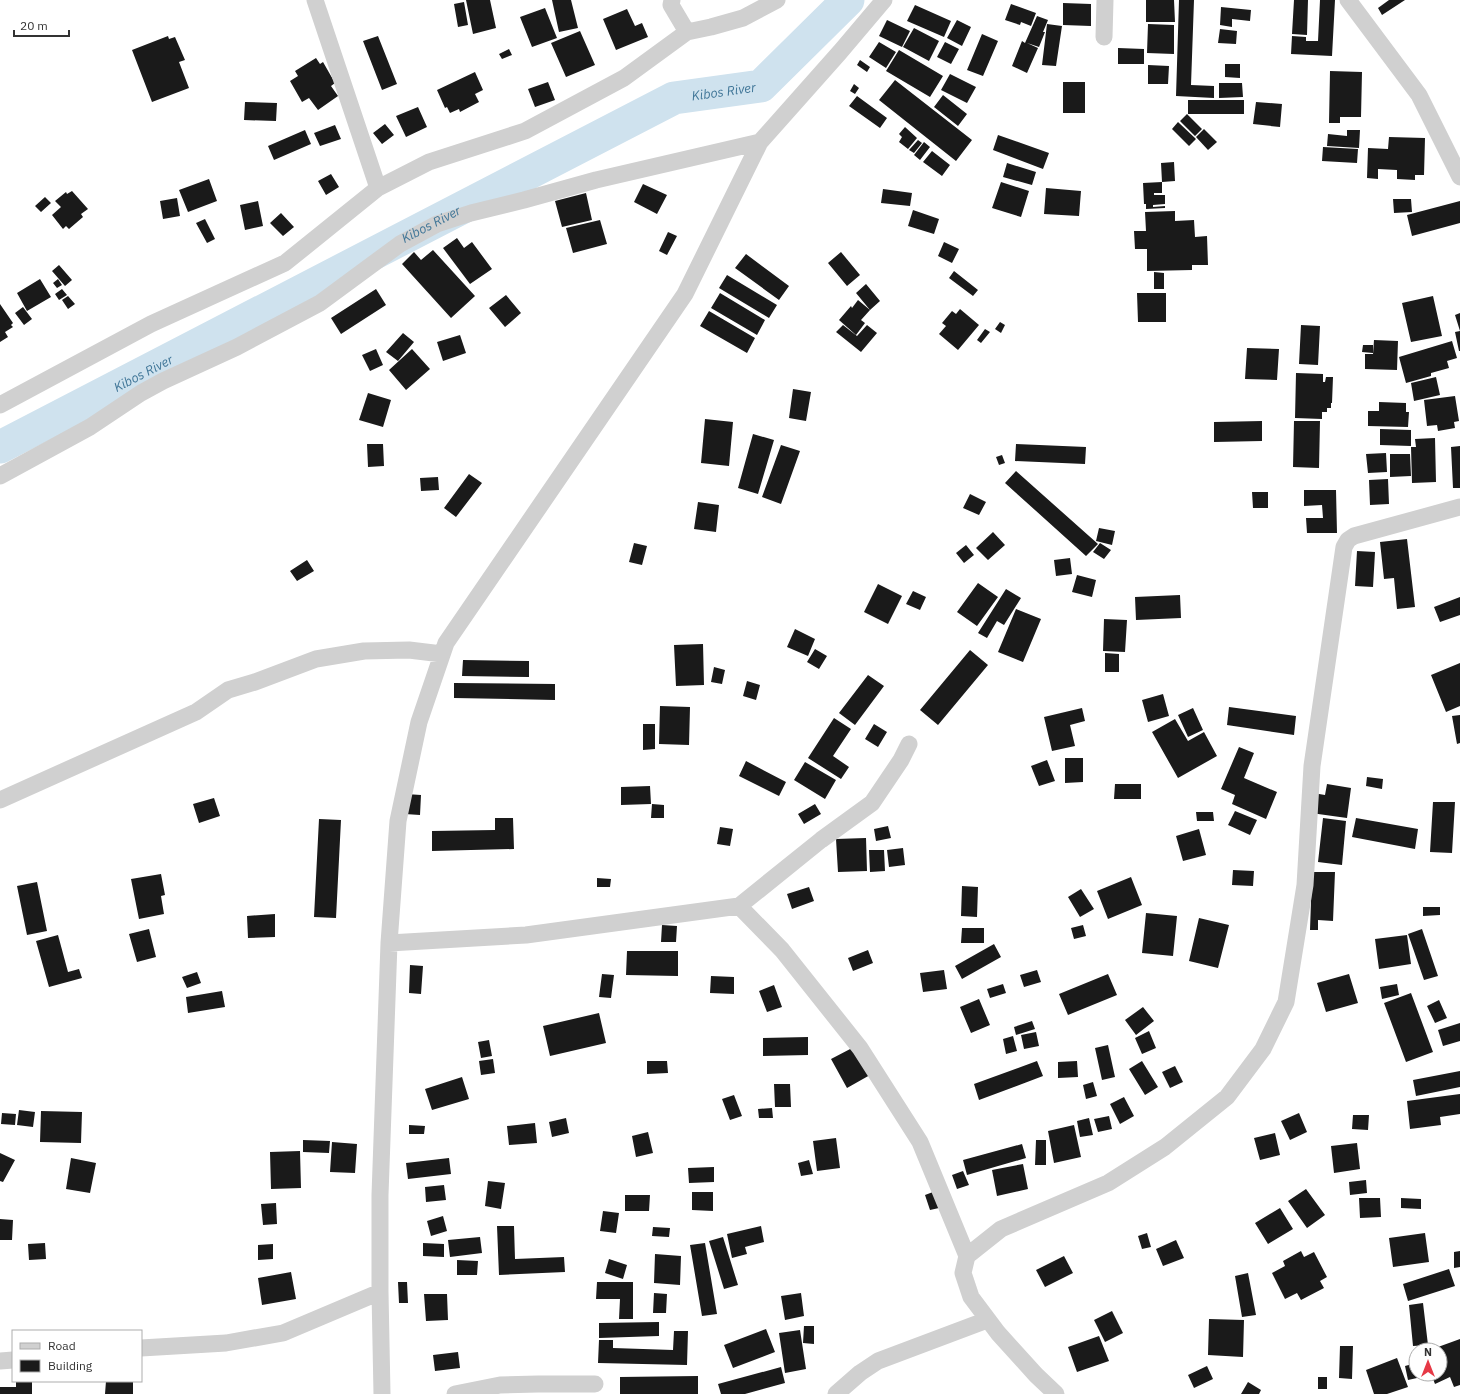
<svg xmlns="http://www.w3.org/2000/svg" width="1460" height="1394" font-family="'IBM Plex Sans',sans-serif">
  <rect width="100%" height="100%" fill="#fff"/>
  <g fill="none" stroke-linecap="round" stroke-linejoin="round">
    <path stroke="#cfe2ee" stroke-width="33" id="s1" d="M0 447 674 98 761 86 848 0"/>
  </g>
  <path fill="#1a1a1a" d="M466 0H490L496 28 473 34Z
    M552 0H571L578 28 559 32Z
    M1146 0H1174L1175 22H1146Z
    M1179 0H1194L1191 85 1214 86V98L1176 96Z
    M1294 0H1308L1307 35 1292 34Z
    M1320 0H1335L1332 56 1291 54 1292 36 1306 37V41H1318Z
    M1389 0H1405L1382 15 1378 8Z
    M464 2 468 25 458 27 454 4Z
    M1063 3 1091 4V26L1063 25Z
    M1011 4 1036 13 1031 26 1021 22 1020 25 1005 20Z
    M915 5 951 21 944 37 907 21Z
    M1221 7 1251 10 1250 21 1232 19V27L1220 25Z
    M545 8 557 38 532 47 520 17Z
    M627 9 635 26 642 23 648 37 616 50 603 19Z
    M1037 16 1048 20 1043 32H1045L1039 47 1027 43 1038 48 1027 73 1012 66 1022 41 1025 43Z
    M887 20 910 31 902 47 879 36Z
    M957 20 971 27 962 46 947 38Z
    M1047 24 1062 26 1056 66 1042 65Z
    M1148 24 1174 25V54L1147 53Z
    M914 28 939 41 929 61 903 47Z
    M1220 29 1237 31 1236 44 1218 43Z
    M580 31 595 65 566 77 551 43Z
    M982 34 998 41 983 76 967 70Z
    M168 36 169 39 175 37 185 60 179 62 189 88 152 102 132 50Z
    M378 36 397 84 382 90 363 41Z
    M879 42 896 52 886 68 869 57Z
    M945 42 959 49 951 64 937 57Z
    M1118 48 1144 49V64H1118Z
    M509 49 512 55 502 59 499 54Z
    M899 50 943 76 930 97 886 71Z
    M316 58 320 64 323 62 335 83 331 86 338 96 318 110 309 98 302 102 290 81 298 76 295 71Z
    M860 60 870 67 867 72 857 65Z
    M1225 64H1240V78L1225 77Z
    M1148 65 1169 66 1168 84H1148Z
    M1330 71 1362 72 1361 117H1340V123H1329Z
    M475 72 483 90 475 94 479 102 460 112 459 109 450 113 447 107 445 108 437 90Z
    M950 74 976 87 967 103 941 90Z
    M895 80 972 140 956 161 879 100Z
    M548 82 555 100 535 107 528 89Z
    M1063 82H1085V113H1063Z
    M1219 83H1242L1243 97 1219 98Z
    M854 84 859 88 855 94 850 91Z
    M943 95 967 114 958 126 934 107Z
    M857 96 887 118 880 128 849 106Z
    M1188 100H1244V114H1188Z
    M245 102 277 103 276 121 244 120Z
    M1256 102 1282 104 1280 127 1253 124Z
    M418 107 427 127 406 137 396 116Z
    M1187 114 1202 129 1195 136 1180 121Z
    M1178 122 1196 139 1189 146 1172 129Z
    M385 124 394 135 382 144 373 133Z
    M335 125 341 139 320 146 314 133Z
    M905 127 917 138 908 149 899 142 902 137 899 134Z
    M1204 129 1217 142 1208 150 1196 137Z
    M305 130 311 144 274 160 268 146Z
    M1347 130H1360L1359 148 1327 146 1328 134 1347 136Z
    M998 135 1049 153 1043 169 993 150Z
    M1389 137 1425 138 1424 175H1415V180L1397 179V170L1378 169V179L1367 178 1368 148 1388 149Z
    M918 140 922 143 914 153 909 150Z
    M924 142 930 147 920 160 914 155Z
    M1323 147 1358 149 1357 163 1322 161Z
    M932 151 950 165 942 176 923 162Z
    M1174 162 1175 181 1162 182 1161 163Z
    M1007 163 1036 172 1032 185 1003 177Z
    M331 174 339 187 326 195 318 181Z
    M209 179 217 201 188 212 179 190Z
    M1001 182 1029 191 1021 217 992 208Z
    M1162 182V193H1154V195H1165V204L1153 205V207L1165 206V208L1146 209V204H1144L1143 183Z
    M643 184 667 195 657 214 634 202Z
    M1046 188 1081 191 1079 216 1044 214Z
    M883 189 912 193 910 206 881 203Z
    M72 191 88 209 81 214 83 217 69 229 66 226 63 229 52 215 61 207 55 201 66 192 67 194Z
    M586 193 592 220 562 227 555 201Z
    M45 197 51 203 41 212 35 206Z
    M177 198 180 216 163 219 160 201Z
    M1393 199H1411L1412 212 1394 213Z
    M258 201 263 226 245 230 240 205Z
    M1460 201V223L1412 236 1407 215Z
    M913 210 939 219 934 234 908 226Z
    M1175 211V221L1194 220 1195 237 1207 236 1208 265H1192V270L1147 271V249H1135L1134 231H1146L1145 212Z
    M281 213 294 227 283 236 270 223Z
    M205 219 215 239 207 243 196 223Z
    M600 220 607 244 573 253 566 228Z
    M668 232 677 236 667 255 659 251Z
    M457 238 464 248 472 242 492 269 470 284 443 248Z
    M944 242 959 249 952 263 938 256Z
    M433 250 475 296 451 318 402 264 414 252 421 260Z
    M841 252 860 275 847 286 828 263Z
    M746 254 789 286 779 300 735 268Z
    M59 265 72 280 65 286 52 271Z
    M954 271 978 290 973 296 949 278Z
    M1154 272 1164 273V289H1154Z
    M727 275 777 305 769 318 719 288Z
    M40 279 51 297 27 311 17 293Z
    M58 279 62 285 57 288 53 283Z
    M866 284 880 301 870 310 856 293Z
    M62 289 67 295 59 300 55 294Z
    M376 289 386 305 341 334 331 318Z
    M720 293 765 320 757 335 711 308Z
    M1137 293H1166V322H1138Z
    M506 295 521 313 505 327 489 308Z
    M68 296 75 304 68 309 62 300Z
    M1433 296 1442 336 1411 342 1402 303Z
    M858 300 870 310 861 320 865 323 856 335 839 320 851 306 852 308Z
    M0 304 13 323 11 325 13 327 5 332 8 337 0 342Z
    M23 307 32 319 24 325 15 313Z
    M960 309 979 325 958 350 939 334 946 326 942 323 952 311 956 314Z
    M709 311 755 338 747 353 700 326Z
    M1460 313V351H1459L1455 332 1460 331 1455 315Z
    M1000 322 1005 325 1001 333 995 329Z
    M843 325 857 336 867 325 877 333 861 352 836 332Z
    M1301 325 1320 326 1318 365 1299 364Z
    M985 329 990 332 981 343 977 340Z
    M403 333 414 342 398 361 386 352Z
    M460 335 466 353 443 361 437 342Z
    M1374 340 1398 341 1397 370 1365 369V354H1373Z
    M1452 341 1457 358 1447 361 1449 368 1431 373V376L1406 383 1399 357Z
    M1363 345H1373V353L1362 352Z
    M1247 348 1279 349 1277 380 1245 379Z
    M376 349 383 365 370 371 362 355Z
    M412 349 430 369 406 390 389 370Z
    M1296 373 1323 374V382H1325L1326 377H1333L1332 403H1331V408H1327V412H1322V419L1295 418Z
    M1436 377 1440 395 1414 401 1411 383Z
    M793 389 811 392 806 421 789 418Z
    M368 393 391 400 383 427 359 420Z
    M1455 396 1459 421 1454 422 1455 428 1438 431 1437 425 1427 426 1424 400Z
    M1379 402 1406 403V412H1409L1408 427 1368 426V411H1379Z
    M705 419 733 422 729 466 701 463Z
    M1262 421V441L1214 442V422Z
    M1294 421H1320L1319 468 1293 467Z
    M1380 429 1411 430V446L1380 445Z
    M753 434 774 440 758 494 738 488Z
    M1435 438 1436 482 1412 483 1411 447H1416L1415 439Z
    M367 444H383L384 466 368 467Z
    M1016 444 1086 447 1085 464 1015 461Z
    M781 445 800 451 781 504 762 497Z
    M1460 446V488H1453L1451 447Z
    M1386 453 1387 472 1368 473 1366 454Z
    M1390 454H1410L1411 476 1390 477Z
    M1002 455 1005 463 999 465 996 457Z
    M1016 471 1098 544 1086 556 1005 483Z
    M469 474 482 483 456 517 444 508Z
    M438 477 439 490 421 491 420 478Z
    M1388 479 1389 504 1370 505 1369 480Z
    M1304 490H1336L1337 533H1307L1306 518H1323L1322 505 1304 506Z
    M1252 492H1268V508H1253Z
    M970 494 986 502 979 515 963 508Z
    M698 502 719 505 716 532 694 529Z
    M1099 528 1115 531 1112 545 1096 541Z
    M993 532 1005 545 988 560 976 548Z
    M1407 539 1415 607 1397 609 1394 578 1384 579 1380 542Z
    M634 543 647 546 642 565 629 562Z
    M1100 543 1111 550 1104 559 1093 552Z
    M966 545 974 555 964 563 956 553Z
    M1357 551 1375 552 1373 587 1355 586Z
    M1070 558 1072 574 1056 576 1054 560Z
    M307 560 314 571 297 581 290 571Z
    M1077 575 1096 580 1092 597 1072 592Z
    M978 583 998 597 977 626 957 612Z
    M878 584 902 596 888 624 864 612Z
    M1006 589 1021 598 1004 625 997 621 987 638 978 633Z
    M913 591 926 597 920 610 906 604Z
    M1180 595 1181 618 1136 620 1135 597Z
    M1460 597V615L1440 622 1434 607Z
    M1016 609 1041 619 1023 662 998 652Z
    M1104 619 1127 620 1125 652 1103 651Z
    M795 629 815 639 808 656 787 647Z
    M703 644 704 685 676 686 674 645Z
    M815 649 827 656 819 669 807 662Z
    M970 650 988 665 938 725 920 710Z
    M1105 653 1119 654V672H1105Z
    M463 660 529 661V677L462 676Z
    M1460 663V706L1446 712 1431 675Z
    M714 667 725 670 722 684 711 682Z
    M868 675 884 686 855 725 839 713Z
    M747 681 760 685 756 700 743 696Z
    M454 683 555 684V700L454 698Z
    M1163 694 1169 716 1148 722 1142 700Z
    M660 706 690 707 689 745 659 744Z
    M1229 707 1296 716 1294 735 1227 725Z
    M1082 708 1085 721 1070 725 1075 746 1052 751 1044 717Z
    M1193 708 1203 730 1188 737 1178 715Z
    M1460 715V743L1457 744 1452 716Z
    M834 718 851 729 833 756 849 767 841 779 808 758Z
    M1175 719 1188 741 1204 732 1217 756 1178 778 1152 732Z
    M643 724H655V749L643 750Z
    M874 724 887 732 878 747 865 739Z
    M1239 747 1254 753 1244 778 1277 792 1266 819 1232 804 1235 795 1221 789Z
    M1065 758H1083V782L1065 783Z
    M1047 760 1055 781 1039 786 1031 766Z
    M746 761 786 782 779 796 739 776Z
    M805 762 836 780 825 799 794 780Z
    M1367 777 1383 779 1382 789 1366 786Z
    M1115 784H1141V799H1114Z
    M1327 784 1351 788 1347 818 1311 813 1313 793 1325 795Z
    M650 786 651 804 621 805V787Z
    M406 794 421 795 420 815 405 814Z
    M214 798 220 816 199 823 193 804Z
    M1433 802H1455L1452 853 1430 852Z
    M652 804 664 805V818H651Z
    M815 804 821 814 804 824 798 814Z
    M1235 811 1257 820 1250 835 1228 825Z
    M1196 812H1213L1214 821H1197Z
    M495 818H513L514 849 432 851V831L495 830Z
    M1323 818 1346 821 1342 865 1318 862Z
    M1356 818 1418 829 1415 849 1352 837Z
    M319 819 341 820 336 918 314 917Z
    M888 826 891 838 876 841 874 829Z
    M720 827 733 829 730 846 717 844Z
    M1199 829 1206 855 1183 861 1176 836Z
    M866 838 867 871 838 872 836 839Z
    M903 848 905 865 889 867 887 850Z
    M869 850H884L885 871 870 872Z
    M1233 870 1254 871 1253 886 1232 885Z
    M1312 872H1335L1333 921 1318 920V930H1310Z
    M161 874 165 895 161 896 164 914 139 919 131 879Z
    M1131 877 1142 905 1108 919 1097 891Z
    M597 878 611 879 610 887H597Z
    M37 882 47 931 27 935 17 886Z
    M962 886 978 887 977 917 961 916Z
    M809 887 814 901 792 909 787 894Z
    M1081 889 1094 909 1080 917 1068 897Z
    M1423 907H1440V915L1423 916Z
    M1146 913 1177 916 1173 956 1142 953Z
    M275 914V937L248 938 247 916Z
    M1199 918 1229 925 1218 968 1189 961Z
    M662 925 677 926 676 942H661Z
    M1083 925 1086 936 1074 939 1071 928Z
    M962 928H984V943H961Z
    M149 929 156 957 137 962 129 934Z
    M1422 929 1438 976 1424 980 1408 934Z
    M58 935 68 972 79 969 82 978 49 987 36 941Z
    M1407 935 1411 964 1379 969 1375 939Z
    M994 944 1001 957 962 979 955 966Z
    M868 950 873 963 853 971 848 958Z
    M627 951H678V976L626 975Z
    M410 965 423 966 421 994 409 993Z
    M944 970 947 989 923 992 920 973Z
    M1037 970 1041 982 1024 987 1020 975Z
    M197 972 201 983 187 988 182 977Z
    M602 974 614 975 611 998 599 997Z
    M1108 974 1117 995 1068 1015 1059 994Z
    M1349 974 1358 1003 1326 1012 1317 983Z
    M711 976 734 977V994L710 993Z
    M1003 984 1006 993 990 998 987 989Z
    M1397 984 1399 995 1382 999 1380 987Z
    M774 985 782 1007 767 1012 759 991Z
    M222 991 225 1007 188 1013 186 997Z
    M1411 993 1433 1052 1406 1062 1384 1003Z
    M979 999 990 1025 971 1033 960 1007Z
    M1439 1000 1447 1018 1435 1023 1427 1006Z
    M1143 1007 1154 1021 1136 1035 1125 1020Z
    M599 1013 606 1043 550 1056 543 1026Z
    M1032 1021 1035 1029 1016 1035 1014 1027Z
    M1460 1023V1041L1443 1046 1438 1030Z
    M1149 1031 1156 1048 1142 1054 1135 1038Z
    M1036 1032 1039 1046 1024 1049 1021 1035Z
    M1013 1036 1017 1051 1006 1054 1003 1039Z
    M808 1037V1055L763 1056V1038Z
    M489 1040 492 1056 481 1058 478 1042Z
    M1108 1045 1115 1077 1102 1080 1095 1048Z
    M854 1047 870 1075 847 1088 831 1059Z
    M493 1059 495 1073 481 1075 479 1061Z
    M647 1061H667L668 1073 647 1074Z
    M1037 1061 1043 1076 979 1100 974 1084Z
    M1077 1061 1078 1077 1058 1078V1062Z
    M1142 1061 1158 1087 1145 1095 1129 1069Z
    M1175 1066 1183 1082 1170 1088 1162 1072Z
    M1460 1071V1087L1416 1096 1413 1080Z
    M462 1077 469 1099 432 1110 425 1089Z
    M1093 1082 1097 1096 1086 1099 1083 1085Z
    M774 1084H790L791 1107H775Z
    M1460 1094V1114L1440 1117 1441 1125 1410 1129 1407 1101Z
    M734 1095 742 1116 730 1120 722 1099Z
    M1124 1097 1134 1116 1120 1124 1110 1104Z
    M772 1108 773 1118H759L758 1109Z
    M19 1110 35 1112 33 1127 17 1125Z
    M41 1111 82 1112 81 1143 40 1142Z
    M2 1113 16 1114 15 1125 1 1124Z
    M1299 1113 1307 1132 1290 1140 1281 1121Z
    M1353 1115H1369L1368 1130 1352 1129Z
    M1109 1116 1112 1129 1098 1132 1094 1119Z
    M566 1118 569 1133 552 1137 549 1122Z
    M1089 1118 1093 1135 1080 1137 1077 1121Z
    M535 1123 537 1143 509 1145 507 1126Z
    M409 1125 425 1126 424 1134H409Z
    M1074 1125 1081 1157 1054 1163 1048 1131Z
    M648 1132 653 1153 636 1157 632 1136Z
    M1275 1133 1280 1155 1260 1160 1254 1138Z
    M836 1138 840 1168 817 1171 813 1141Z
    M303 1140 330 1141 329 1153 303 1152Z
    M1036 1140H1046V1165H1035Z
    M332 1142 357 1144 355 1173 330 1172Z
    M1357 1143 1360 1169 1334 1173 1331 1146Z
    M1022 1144 1026 1158 967 1175 963 1160Z
    M300 1151 301 1188 271 1189 270 1152Z
    M0 1153 15 1160 3 1182 0 1181Z
    M71 1158 96 1163 90 1193 66 1189Z
    M449 1158 451 1174 408 1179 406 1163Z
    M809 1160 813 1174 801 1176 798 1163Z
    M1023 1164 1028 1189 997 1196 992 1170Z
    M714 1167V1182L689 1183 688 1168Z
    M963 1171 969 1185 957 1189 952 1175Z
    M1366 1180 1367 1193 1350 1195 1349 1182Z
    M488 1181 505 1183 501 1209 485 1206Z
    M444 1185 446 1200 426 1202 425 1187Z
    M1306 1189 1325 1215 1307 1228 1288 1201Z
    M692 1192H713V1211L692 1210Z
    M933 1192 939 1208 930 1210 925 1195Z
    M625 1195H650L649 1211H625Z
    M1359 1198H1380L1381 1217 1360 1218Z
    M1401 1198 1421 1199V1209L1401 1208Z
    M276 1203 277 1224 263 1225 261 1204Z
    M1280 1208 1293 1229 1268 1244 1255 1223Z
    M603 1211 619 1213 616 1233 600 1231Z
    M443 1216 447 1231 431 1236 427 1221Z
    M0 1219 13 1220 12 1240H0Z
    M497 1226H514L515 1259 564 1257 565 1272 499 1275Z
    M761 1226 764 1242 745 1247 747 1254 732 1258 727 1234Z
    M653 1227 670 1228 669 1237 652 1236Z
    M1147 1233 1151 1247 1142 1249 1138 1236Z
    M1425 1233 1429 1262 1393 1267 1389 1238Z
    M480 1237 482 1253 450 1257 448 1240Z
    M723 1237 738 1285 724 1289 709 1241Z
    M1176 1240 1184 1258 1163 1266 1156 1249Z
    M45 1243 46 1259 29 1260 28 1244Z
    M423 1243 444 1244V1257L423 1256Z
    M705 1243 717 1314 702 1316 690 1245Z
    M273 1244V1259L258 1260V1245Z
    M1301 1251 1304 1257 1314 1252 1327 1277 1320 1281 1324 1288 1301 1300 1297 1293 1285 1299 1272 1273 1285 1266 1283 1261Z
    M1460 1251V1267L1454 1268V1252Z
    M655 1254 681 1256 680 1285 654 1283Z
    M1064 1256 1073 1273 1045 1287 1036 1270Z
    M609 1259 627 1265 623 1279 605 1273Z
    M457 1260 478 1261 477 1275H457Z
    M1449 1269 1455 1286 1408 1301 1403 1284Z
    M291 1272 296 1299 262 1305 258 1278Z
    M1248 1273 1256 1315 1242 1317 1235 1276Z
    M398 1282H407L408 1303H399Z
    M597 1282H633V1319H619L620 1299H596Z
    M654 1293 667 1294 666 1313H653Z
    M801 1293 804 1316 785 1320 781 1296Z
    M424 1294H447L448 1320 426 1321Z
    M1423 1303 1428 1345 1413 1346 1409 1305Z
    M1112 1311 1123 1333 1105 1342 1094 1320Z
    M1209 1319 1244 1320 1243 1357 1208 1355Z
    M659 1322V1336L599 1338V1323Z
    M804 1326H814V1344L803 1343Z
    M766 1329 775 1352 733 1368 724 1345Z
    M800 1330 806 1369 785 1373 779 1333Z
    M674 1331H688L687 1365 598 1363 599 1340H613V1348L673 1350Z
    M1099 1336 1109 1361 1077 1372 1068 1347Z
    M1460 1339V1385L1454 1387 1450 1377 1435 1384 1431 1374H1440V1356H1442L1438 1347Z
    M1340 1346H1353L1352 1379 1339 1378Z
    M458 1352 460 1368 435 1371 433 1355Z
    M1397 1358 1408 1387 1387 1394H1374L1366 1370Z
    M1416 1363V1374H1425L1426 1376 1408 1380 1405 1366Z
    M1207 1366 1213 1379 1194 1388 1188 1375Z
    M781 1367 785 1383 745 1394H721L718 1384Z
    M698 1376V1394H620V1377Z
    M1318 1377H1327V1389H1318Z
    M16 1381H32V1394H0V1387H16Z
    M106 1381H133V1394H105Z
    M1248 1382 1261 1390 1259 1394H1241Z"/>
  <g fill="none" stroke-linecap="round" stroke-linejoin="round">
    <path stroke="#d0d0d0" stroke-width="17" d="M315 0 378 188
      M672 0 671 5 687 32
      M1348 0 1419 95 1460 177
      M1104 37 1105 0
      M0 405 151 324 285 263 378 188 429 162 525 131 624 78 687 32 711 27 743 18 777 0
      M0 476 90 427 141 393 163 381 237 347 320 303 400 244 437 224 471 213 524 200 596 180 760 142
      M0 800 196 712 228 690 255 682 316 659 364 651 409 650 442 654
      M739 906 821 840 872 803 901 760 909 744
      M389 943 526 935 739 906 782 950 860 1048 920 1142 967 1256
      M141 1348 226 1343 283 1333 380 1292
      M0 1361 13 1360
      M382 1394 380 1292V1195L389 943 398 821 419 722 446 643 685 294 760 142 840 52 884 0
      M455 1394 500 1385 538 1384H595
      M836 1394 860 1373 878 1361 987 1320
      M1056 1394 1036 1375 998 1333 971 1297 963 1273 967 1256 1001 1229 1108 1183 1165 1147 1227 1097 1263 1049 1286 1002 1305 885 1312 766 1344 547 1348 540 1354 536 1460 507"/>
  </g>
  <g text-anchor="middle" stroke-width="4" stroke-linejoin="round" paint-order="stroke">
    <g font-size="13" font-style="italic" fill="#3f7597" stroke="#fff">
      <text dy="5" stroke="none"><textPath href="#s1" startOffset="809">Kibos River</textPath></text>
      <text dy="5" stroke="none"><textPath href="#s1" startOffset="485">Kibos River</textPath></text>
      <text dy="5" stroke="none"><textPath href="#s1" startOffset="161">Kibos River</textPath></text>
    </g>
  </g>
  <rect x="12" y="1330" width="130" height="52" fill="#ffffff" stroke="#adadad"/>
  <rect x="20" y="1343" width="20" height="6" fill="#d0d0d0" stroke="#adadad"/>
  <text x="48" y="1350" font-size="12" fill="#333333">Road</text>
  <rect x="20" y="1360" width="20" height="12" fill="#1a1a1a" stroke="#adadad"/>
  <text x="48" y="1370" font-size="12" fill="#333333">Building</text>
  <g transform="translate(1428 1362)"><circle r="19" fill="#ffffff" stroke="#adadad"/>
  <path d="M0-3L7 15L0 10L-7 15Z" fill="#e63946"/>
  <text y="-6" font-size="11" font-weight="bold" text-anchor="middle" fill="#333333">N</text>
  </g>
  <path d="M14 30v6h55v-6" fill="none" stroke="#333333" stroke-width="2"/>
  <text x="20" y="30" font-size="12" fill="#333333" stroke="#ffffff" stroke-width="3" paint-order="stroke">20 m</text>
</svg>
